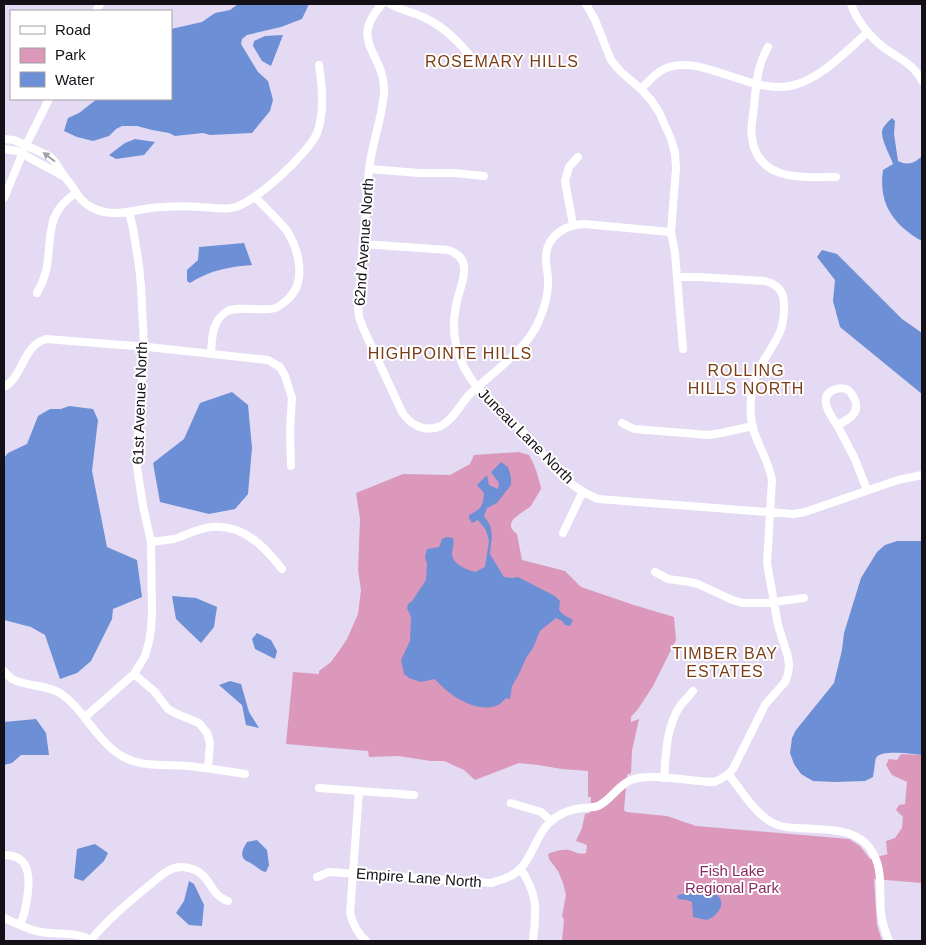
<svg xmlns="http://www.w3.org/2000/svg" width="926" height="945" font-family="Arial,sans-serif">
  <rect width="100%" height="100%" fill="#e5daf3"/>
  <path fill="#db98bb" d="M519 452 529 455C534 464 537 471 539 481 540 483 541 486 541 489 540 491 532 504 531 506 523 513 500 522 517 534L522 560 565 571 581 587 634 605 674 617 676 640 653 686 638 709 631 717V722L639 719 632 751 631 773 627 775 624 810 626 812 667 816 696 826 849 839 860 846 870 859 888 854 887 852 886 841 895 838 902 828 903 817 896 810 899 805 905 804 907 782 892 775 886 765 889 759 897 760 901 754 922 755V883L874 879 877 925 882 941H562L564 920 562 916 566 895 563 883 558 871 549 859 548 854C555 851 562 849 569 850 576 852 579 855 586 853L587 845 576 841 582 828 585 814 590 813 591 797H588V771L562 769 538 765 519 763 475 780 464 770 444 761H431L398 756 369 757 368 751 286 744 293 672 319 674V671L331 662 341 648 347 639 358 614 361 590 358 570 360 519 356 493 403 474 450 475 470 464 474 455Z"/>
  <path fill="#6c8fd5" d="M238 4H309L302 19 281 27 247 35 242 39 241 44 258 72 268 81 273 100 270 111 252 133 210 135 203 133 175 136 169 133 152 130 137 126H122L116 129 109 136 93 141 77 137 64 131 68 118 79 113 97 99H171V29L202 22 215 13 230 10Z
    M283 35 271 66 262 61 253 46 254 41 265 36Z
    M892 118 895 121 894 134 898 161C908 166 915 163 922 156V241C894 225 878 204 883 170L893 164C890 155 881 140 882 131 883 126 889 121 892 118Z
    M135 139 155 142 144 155 116 159 109 155 125 143Z
    M244 243 252 265C228 267 211 270 190 283L187 281V270L198 260 199 247Z
    M822 250 837 254 902 319 922 333V394L840 327 833 301 835 280 817 257Z
    M232 392 248 405 252 448 248 494 235 509 209 514 160 502 153 463 184 439 200 403Z
    M69 406 93 409 98 420 92 471 107 547 137 560 142 597 113 609 112 619 91 661 77 673 60 679 45 635 31 627 4 620V458L8 453 27 444 38 416 50 409H61Z
    M501 462 508 467 511 477V485L497 503 487 508 484 516 490 525 492 536 490 554 504 577 512 578 518 577 555 596 560 601 559 610 564 615 573 620 570 626 565 625 562 621 556 618 540 631 533 648 526 658 518 676 512 686 510 699 506 698C504 700 502 702 500 704 479 716 448 695 435 679L421 682 409 678 404 674 401 660 410 641 411 617 407 608 408 604 412 601 426 580 427 564 425 557 427 549 439 547 442 539 447 537 453 538C455 544 452 548 452 554 453 565 466 569 475 572L485 567 489 541 486 530 478 520 472 523 469 518V515C481 509 483 507 484 493L477 485 487 475 489 485 498 489 499 483 491 472Z
    M897 541H922V755C914 754 880 749 876 758 875 760 874 773 873 777L865 781 835 782 813 781 801 774 794 764 790 753 792 738 796 730 834 683 842 650 844 633 861 578 877 552 885 545Z
    M172 596 196 598 217 607 214 627 201 643 176 619Z
    M257 633 271 640 277 651 275 659 255 649 252 639Z
    M230 681 241 684 249 712 259 728 246 725 242 705 219 685Z
    M36 719 46 733 49 755H21L12 763 4 765V722Z
    M257 840 267 850 269 865 266 872C260 871 257 867 252 864 250 862 247 862 245 860 239 855 244 847 247 842Z
    M95 844 108 853 104 861 83 881 74 878 77 849Z
    M189 881 194 884 204 905 202 926 189 925 176 913 184 901Z
    M709 891C720 894 726 903 717 913 715 916 711 918 707 920L693 917 692 902 687 900 678 899 677 896 681 894H694Z"/>
  <g fill="none" stroke-linecap="round" stroke-linejoin="round">
    <path stroke="#fff" stroke-width="8" d="M382 4C347 43 386 53 384 93 382 119 372 143 369 169L358 305 359 317 363 328 402 412C410 425 425 433 441 426 453 420 460 405 469 395 490 374 524 352 537 325 543 312 548 299 548 285 549 275 545 264 546 254 549 234 566 225 584 224L671 232
      M390 4C401 10 412 12 423 17 445 27 460 43 474 61
      M586 4 595 20 611 60 621 72 641 89 651 100 659 112 671 139 675 153 676 168 671 232 675 253 683 349
      M851 4C857 22 872 39 887 50 901 59 915 66 922 81
      M96 11 100 4
      M768 47C757 66 756 85 754 107 753 117 750 128 752 138 758 182 803 177 836 177
      M641 89C648 82 654 74 664 69 699 52 748 94 790 86 819 81 846 51 868 32
      M4 139 14 140 49 156C57 162 59 169 65 177 67 180 70 183 72 186 78 196 83 204 95 209 117 219 140 207 163 207 175 206 188 206 200 207 210 207 221 210 231 208 252 206 309 153 317 133 325 112 322 86 319 65
      M4 149 17 151 63 176
      M369 169 419 173H454L484 176
      M4 198 26 145 49 99
      M573 225 565 181 569 167 578 157
      M363 244 448 250C477 259 459 286 456 306 453 320 453 334 457 348 466 388 503 410 530 439 539 448 546 459 554 468 566 481 583 493 598 499L794 514 805 512 898 480 922 475
      M37 293C41 286 44 279 46 271 53 240 43 214 76 193
      M211 353C212 338 212 321 226 312 237 305 263 312 276 308 280 306 285 302 288 299 307 282 299 250 287 231 278 219 265 208 255 197
      M4 387C23 377 23 345 46 339L148 347 268 360 280 367 285 376 292 398 290 430 291 466
      M622 423 634 429 709 435 721 433 753 426
      M837 425C830 415 816 395 836 389 840 388 844 388 848 390 851 392 853 396 855 400 860 414 848 420 837 425L854 457 867 490
      M563 533 583 491
      M151 542C159 541 167 540 174 539 187 535 198 528 212 527 244 525 264 546 282 569
      M655 572 668 579 690 582 698 584 730 599 742 603H766L804 598
      M4 671C7 674 9 677 12 679 27 687 45 684 60 693 81 707 92 732 112 749 135 769 159 764 188 766 207 768 226 771 245 774
      M134 674 154 691 168 709 177 714 199 723 207 733 210 743 208 768
      M85 717 134 674 145 656 149 642 151 629 152 613 151 542 143 506 137 467 138 437 144 347 141 286 139 266 133 228 129 212
      M729 775C741 790 755 814 773 823 781 827 790 828 799 828 825 830 860 826 874 855 883 872 879 893 881 912 882 922 885 932 889 941
      M664 778C666 753 666 728 680 706 684 701 689 696 693 691
      M319 788 414 795
      M359 791 350 913C353 925 357 933 366 941
      M511 803 541 812 551 821
      M4 855C27 855 30 872 28 891 27 902 25 914 20 925
      M521 869C539 898 536 909 533 941
      M317 877 329 872 491 883C501 880 513 877 521 868 533 855 536 836 549 823 558 814 571 809 583 808 588 807 593 808 598 806 611 800 618 785 631 780 649 772 693 782 714 782 722 779 728 776 733 769L765 705 785 682 788 674 789 666 788 657 778 625 767 563 772 480C769 463 762 453 756 437 751 426 750 411 751 399 751 390 754 381 757 373 764 357 776 344 781 329 783 324 783 318 784 313 785 296 783 286 765 281L700 277H677
      M4 918C16 923 28 930 41 932 58 935 77 931 92 941
      M91 940C107 920 127 904 147 887 155 881 163 872 172 869 179 866 188 867 195 870 211 877 210 895 228 901"/>
  </g>
  <defs><path id="oneway-solid" d="M-6-.8H1V-3.2L6.5 0L1 3.2V.8H-6Z" transform="scale(1.25)"/></defs>
  <use fill="#a19fa3" href="#oneway-solid" transform="translate(49 157) rotate(-143)"/>
  <g text-anchor="middle" stroke-width="4" stroke-linejoin="round" paint-order="stroke">
    <g font-size="15" fill="#141018" stroke="#fff">
      <text transform="translate(364 242) rotate(-86)" y="5">62nd Avenue North</text>
      <text transform="translate(140 403) rotate(-88)" y="5">61st Avenue North</text>
      <text transform="translate(526 436) rotate(45)" y="5">Juneau Lane North</text>
      <text transform="translate(419 878) rotate(4)" y="5">Empire Lane North</text>
    </g>
    <g font-size="15" fill="#892a63" stroke="#fff">
      <text x="732" y="876">Fish Lake<tspan x="732" dy="17">Regional Park</tspan></text>
    </g>
    <g font-size="16" letter-spacing="1" fill="#7b3d15" stroke="#fff">
      <text x="502" y="67">ROSEMARY HILLS</text>
      <text x="450" y="359">HIGHPOINTE HILLS</text>
      <text x="746" y="376">ROLLING<tspan x="746" dy="18">HILLS NORTH</tspan></text>
      <text x="725" y="659">TIMBER BAY<tspan x="725" dy="18">ESTATES</tspan></text>
    </g>
  </g>
  <rect width="926" height="945" fill="none" stroke="#141018" stroke-width="10"/>
  <rect x="10" y="10" width="162" height="90" fill="#ffffff" stroke="#a19fa3"/>
  <rect x="20" y="26" width="25" height="8" fill="#ffffff" stroke="#a19fa3"/>
  <text x="55" y="35" font-size="15" fill="#141018">Road</text>
  <rect x="20" y="48" width="25" height="15" fill="#db98bb" stroke="#a19fa3"/>
  <text x="55" y="60" font-size="15" fill="#141018">Park</text>
  <rect x="20" y="72" width="25" height="15" fill="#6c8fd5" stroke="#a19fa3"/>
  <text x="55" y="85" font-size="15" fill="#141018">Water</text>
</svg>
